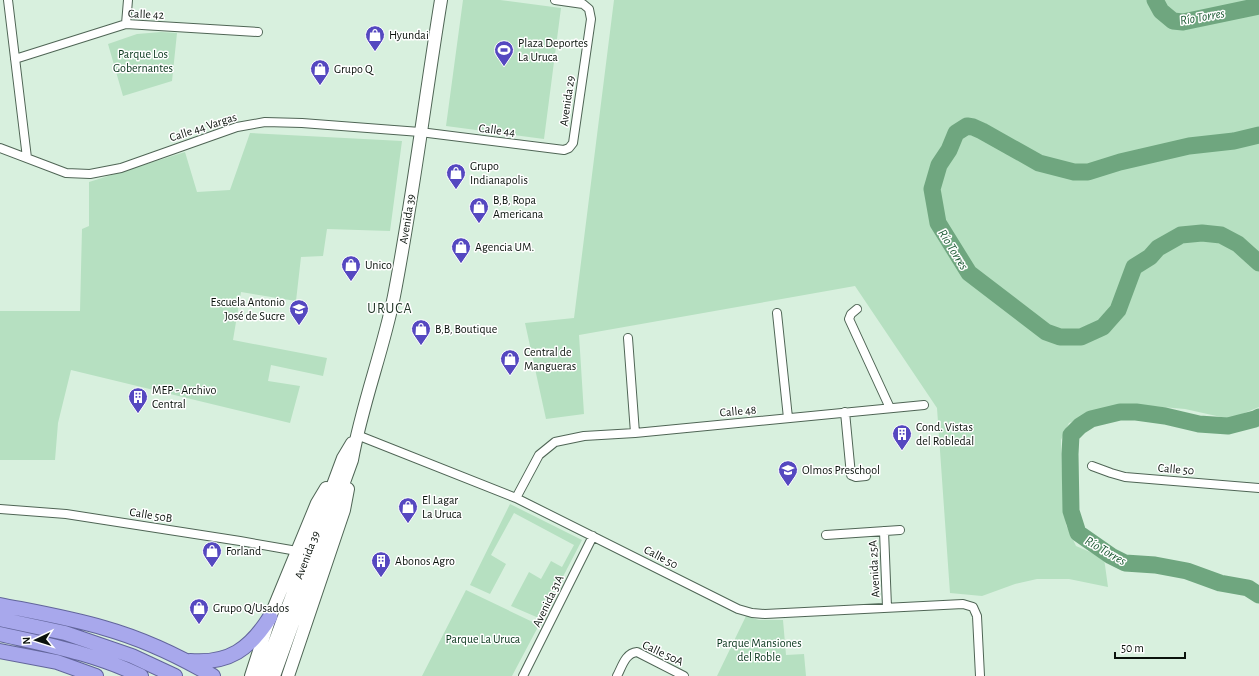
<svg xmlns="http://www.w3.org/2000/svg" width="1259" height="676" font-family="'Alegreya Sans',sans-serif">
  <rect width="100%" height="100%" fill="#d8f0de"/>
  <path fill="#b6e0c1" d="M463 0H500L561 8 544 139 446 126Z
    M614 0H1259V407L1230 419 1185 409 1139 405 1098 411 1069 423 1061 440 1062 476 1066 525 1076 546 1104 558 1108 587 1069 579H1037L1015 584 982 596 950 593 937 408 855 286 579 335 584 414 546 419 525 323 574 318Z
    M161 32 177 33 172 81 123 96 108 44 137 34Z
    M250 133 402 141 390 231 327 229 323 256 301 257 296 301 241 292 233 340 327 358 323 376 271 365 268 381 300 386 290 423 71 370 58 423 55 460H0V311H80L82 229 89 226V182L185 152 197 192 230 190Z
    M510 504 582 540 541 619 511 606 529 572 541 579 551 561 562 567 574 545 514 513 491 555 506 564 490 594 470 585Z
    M466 590 539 625 512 676H422Z
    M746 616 759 620H783L786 655 804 654 806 676H717Z"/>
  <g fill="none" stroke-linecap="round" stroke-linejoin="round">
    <path stroke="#6fa67f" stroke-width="17" d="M1155 0 1161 11 1173 21 1183 22 1259 6
      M1259 135 1234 141 1189 146 1120 162 1088 172H1074L1039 163 982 131 973 127 967 126 956 133 949 150 939 165 932 189 938 223 969 273 1046 332 1060 337H1081L1103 327 1118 310 1134 267 1150 257 1158 248 1181 235 1202 233 1221 235 1238 244 1259 263
      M1259 417 1255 419 1228 426 1199 424 1165 416 1136 412H1120L1091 419 1080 426 1071 435 1070 454 1071 511 1078 533 1111 556 1125 563 1155 565 1187 571 1220 583 1248 588 1259 595"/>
    <defs>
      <path id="minor" d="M8 0 27 158
        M126 24 128 0
        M15 59 126 24 258 32
        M0 148 66 173 90 174 121 168 237 127 265 122 302 123 420 132 564 150 569 148 573 143 591 19 589 9 583 4 555 0
        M857 309 851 314 849 319 890 408
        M777 313 788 418
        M628 338 635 433
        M845 412 851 475 856 477 866 476
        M357 435 516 498 738 609 752 613 765 614 963 604 973 607 977 616 980 676
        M1092 466 1111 473 1125 477 1259 488
        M516 498 539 455 555 442 584 436 635 433 924 405
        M0 509 66 514 240 541 297 551
        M884 531 887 607
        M826 535 900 530
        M523 676 593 536
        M617 676C622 667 625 653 637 652L684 676"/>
      <path id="secondary" d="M251 676 270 617 317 503 326 488
        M262 676 343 458 352 443
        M274 676 352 460C362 404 383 351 394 296 413 198 425 98 441 0
        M288 676 344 510 348 489"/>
      <path id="trunk" d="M0 605C35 612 70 618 104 628 143 639 179 656 213 676
        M0 619 65 633 132 656 175 676
        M0 634C48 645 96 654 141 676
        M0 651 57 662 96 676
        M190 661C229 664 250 649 270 617"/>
    </defs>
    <use href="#minor" stroke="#4f6555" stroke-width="10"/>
    <use href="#secondary" stroke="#4f6555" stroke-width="14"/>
    <use href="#trunk" stroke="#62659b" stroke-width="16"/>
    <use href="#minor" stroke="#fff" stroke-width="8"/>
    <use href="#secondary" stroke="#fff" stroke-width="12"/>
    <use href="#trunk" stroke="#a8a8ec" stroke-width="14"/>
  </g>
  <defs>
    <symbol id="shop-pin" viewBox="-11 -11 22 30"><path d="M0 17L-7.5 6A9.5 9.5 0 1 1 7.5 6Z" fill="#5548c0" stroke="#fff"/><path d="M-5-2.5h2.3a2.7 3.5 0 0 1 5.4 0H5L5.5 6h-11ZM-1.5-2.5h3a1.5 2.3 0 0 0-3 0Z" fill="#fff"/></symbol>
    <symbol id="stadium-pin" viewBox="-11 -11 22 30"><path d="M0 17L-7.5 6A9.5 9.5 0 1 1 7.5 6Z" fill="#5548c0" stroke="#fff"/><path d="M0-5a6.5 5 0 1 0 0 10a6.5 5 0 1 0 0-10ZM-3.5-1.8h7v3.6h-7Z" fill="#fff"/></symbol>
    <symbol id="school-pin" viewBox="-11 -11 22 30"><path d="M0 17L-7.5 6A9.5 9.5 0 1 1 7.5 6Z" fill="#5548c0" stroke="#fff"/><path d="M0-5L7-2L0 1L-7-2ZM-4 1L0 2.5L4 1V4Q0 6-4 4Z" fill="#fff"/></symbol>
    <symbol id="building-pin" viewBox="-11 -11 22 30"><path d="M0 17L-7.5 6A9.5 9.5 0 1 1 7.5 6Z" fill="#5548c0" stroke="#fff"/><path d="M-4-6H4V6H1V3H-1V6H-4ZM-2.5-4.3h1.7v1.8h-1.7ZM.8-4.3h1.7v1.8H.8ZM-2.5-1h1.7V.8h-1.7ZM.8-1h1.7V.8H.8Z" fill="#fff"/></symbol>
  </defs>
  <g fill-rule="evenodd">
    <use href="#shop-pin" x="364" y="24" width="22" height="30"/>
    <use href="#stadium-pin" x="493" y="39" width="22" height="30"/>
    <use href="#shop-pin" x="309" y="58" width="22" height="30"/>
    <use href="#shop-pin" x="445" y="162" width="22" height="30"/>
    <use href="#shop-pin" x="468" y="196" width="22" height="30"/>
    <use href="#shop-pin" x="450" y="236" width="22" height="30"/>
    <use href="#shop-pin" x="340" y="254" width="22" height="30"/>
    <use href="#school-pin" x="288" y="298" width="22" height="30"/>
    <use href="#shop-pin" x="410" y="318" width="22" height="30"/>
    <use href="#shop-pin" x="499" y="348" width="22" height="30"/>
    <use href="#building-pin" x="127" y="386" width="22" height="30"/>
    <use href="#building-pin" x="891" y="423" width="22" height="30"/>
    <use href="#school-pin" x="777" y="459" width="22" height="30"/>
    <use href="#shop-pin" x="397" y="496" width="22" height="30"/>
    <use href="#shop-pin" x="201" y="540" width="22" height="30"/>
    <use href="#building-pin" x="370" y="550" width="22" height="30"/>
    <use href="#shop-pin" x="188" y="597" width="22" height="30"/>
  </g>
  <g text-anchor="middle" stroke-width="3" stroke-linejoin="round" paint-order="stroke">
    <g font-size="12" fill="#0a120c" stroke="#fff">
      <text transform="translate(146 14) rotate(2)" y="4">Calle 42</text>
      <text transform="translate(567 101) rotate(-82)" y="4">Avenida 29</text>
      <text transform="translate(203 127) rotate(-18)" y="4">Calle 44 Vargas</text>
      <text transform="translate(497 130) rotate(7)" y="4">Calle 44</text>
      <text transform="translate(407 219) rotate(-81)" y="4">Avenida 39</text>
      <text transform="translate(738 411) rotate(-5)" y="4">Calle 48</text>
      <text transform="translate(1176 469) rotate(5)" y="4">Calle 50</text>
      <text transform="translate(151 515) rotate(9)" y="4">Calle 50B</text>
      <text transform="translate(307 555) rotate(-69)" y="4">Avenida 39</text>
      <text transform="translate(661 557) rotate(27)" y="4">Calle 50</text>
      <text transform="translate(874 569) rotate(-93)" y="4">Avenida 25A</text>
      <text transform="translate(548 601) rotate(-64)" y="4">Avenida 31A</text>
      <text transform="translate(663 653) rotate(25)" y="4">Calle 50A</text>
    </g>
    <g font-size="12" fill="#0a120c" stroke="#fff" text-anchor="start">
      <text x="389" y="39">Hyundai</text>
      <text x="518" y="47">Plaza Deportes<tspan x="518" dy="14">La Uruca</tspan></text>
      <text x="334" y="73">Grupo Q</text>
      <text x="470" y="170">Grupo<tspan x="470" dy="14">Indianapolis</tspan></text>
      <text x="493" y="204">B,B, Ropa<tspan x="493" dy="14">Americana</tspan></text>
      <text x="475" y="251">Agencia UM.</text>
      <text x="365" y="269">Unico</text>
      <text x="285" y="306" text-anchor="end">Escuela Antonio<tspan x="285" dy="14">José de Sucre</tspan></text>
      <text x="435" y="333">B,B, Boutique</text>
      <text x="524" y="356">Central de<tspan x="524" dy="14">Mangueras</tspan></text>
      <text x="152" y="394">MEP - Archivo<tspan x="152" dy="14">Central</tspan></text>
      <text x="916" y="431">Cond. Vistas<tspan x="916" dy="14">del Robledal</tspan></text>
      <text x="802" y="474">Olmos Preschool</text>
      <text x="422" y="504">El Lagar<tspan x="422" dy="14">La Uruca</tspan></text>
      <text x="226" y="555">Forland</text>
      <text x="395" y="565">Abonos Agro</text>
      <text x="213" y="612">Grupo Q/Usados</text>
    </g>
    <g font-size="12" fill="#08351b" stroke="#fff">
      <text x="143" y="58">Parque Los<tspan x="143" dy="14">Gobernantes</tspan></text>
      <text x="483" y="643">Parque La Uruca</text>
      <text x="759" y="647">Parque Mansiones<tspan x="759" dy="14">del Roble</tspan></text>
    </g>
    <g font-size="13" font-style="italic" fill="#1e5b35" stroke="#fff">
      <text transform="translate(1202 16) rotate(-10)" y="5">Río Torres</text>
      <text transform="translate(954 249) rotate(58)" y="5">Río Torres</text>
      <text transform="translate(1106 550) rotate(30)" y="5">Río Torres</text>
    </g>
    <g font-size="14" letter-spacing="1" fill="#203426" stroke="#fff">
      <text x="390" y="313">URUCA</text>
    </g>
  </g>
  <g transform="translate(36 640) rotate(266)" stroke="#ffffff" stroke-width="3" paint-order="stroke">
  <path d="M0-3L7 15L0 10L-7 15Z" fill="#0a120c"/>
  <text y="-6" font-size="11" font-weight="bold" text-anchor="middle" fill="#0a120c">N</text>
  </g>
  <path d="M1115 652v6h70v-6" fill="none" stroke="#0a120c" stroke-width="2"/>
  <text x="1121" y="652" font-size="12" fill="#0a120c" stroke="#ffffff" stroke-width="3" paint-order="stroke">50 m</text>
</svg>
